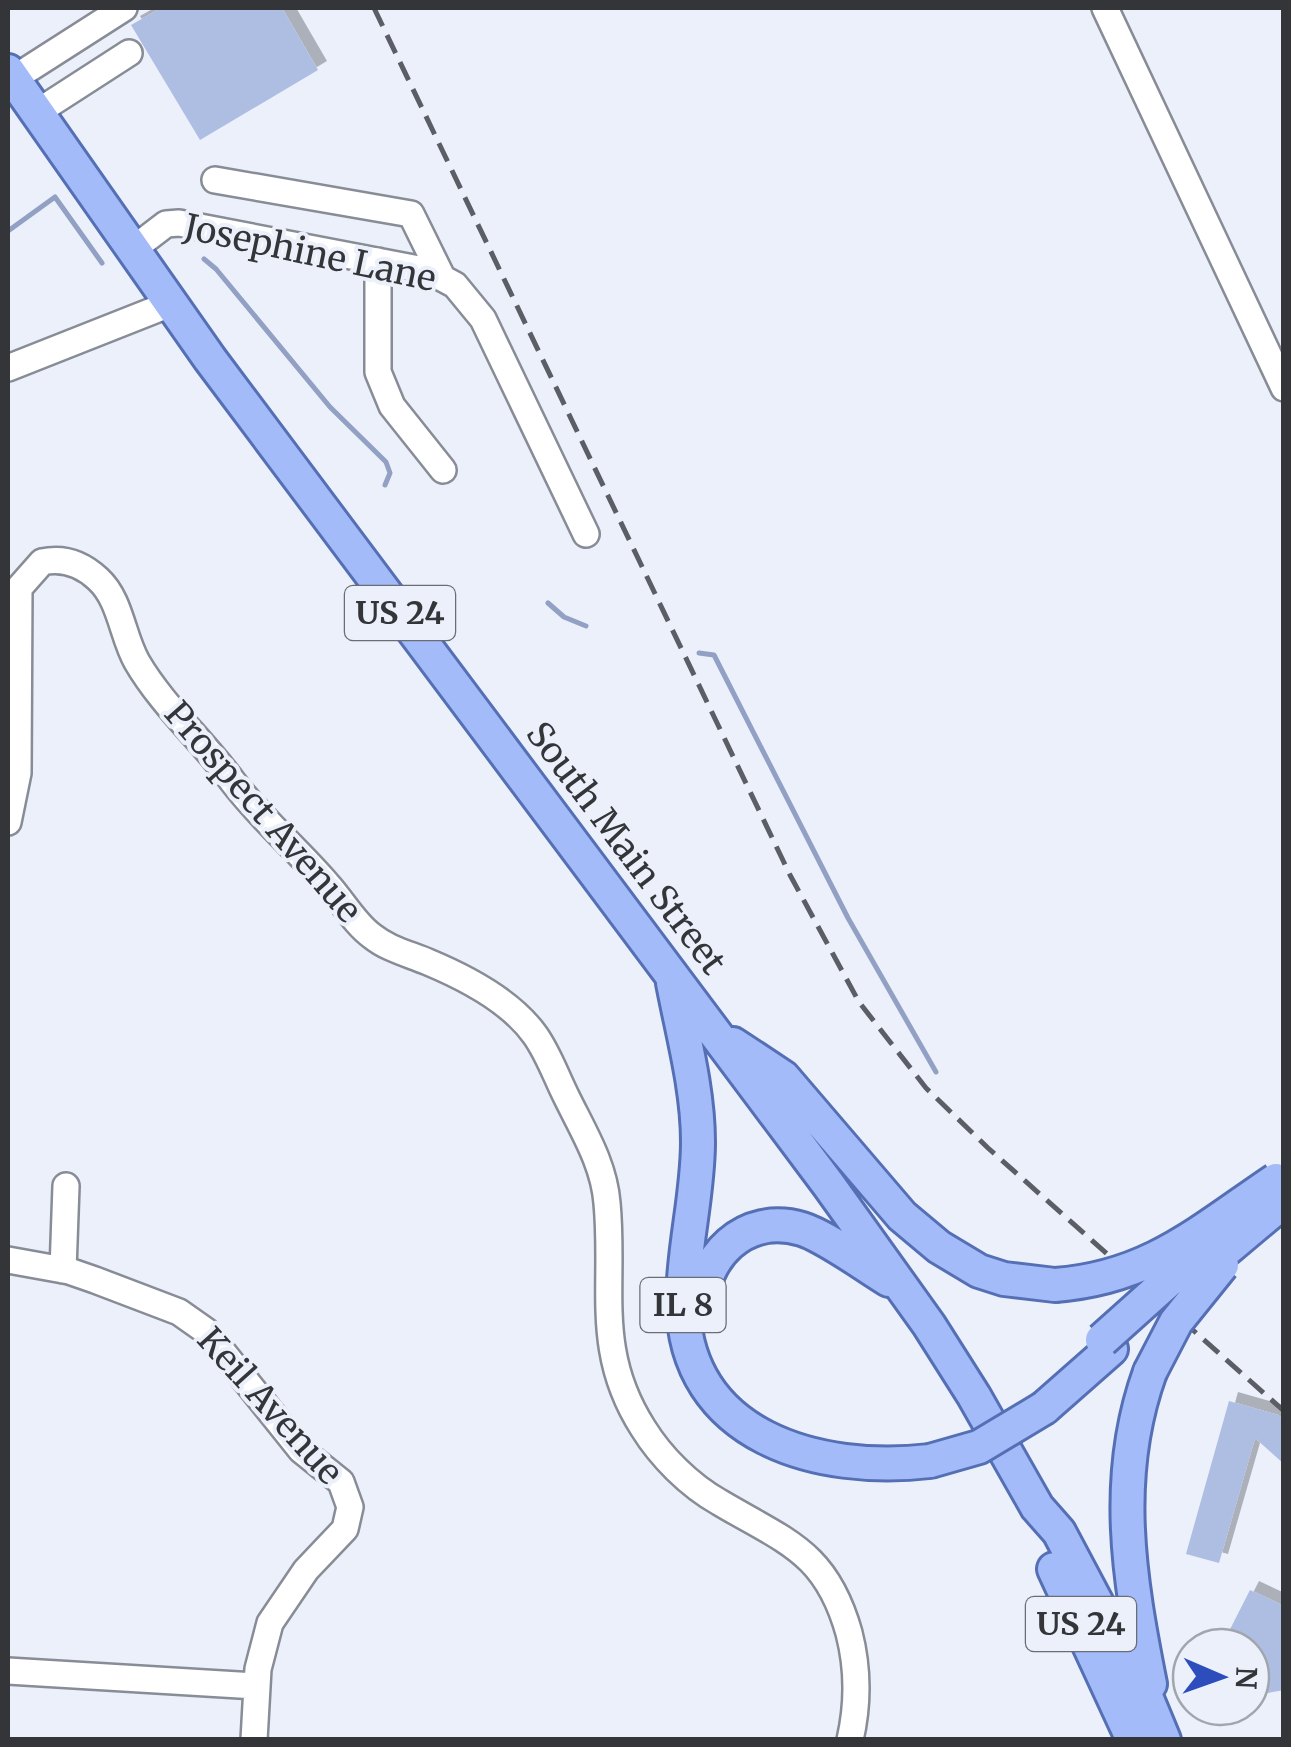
<svg xmlns="http://www.w3.org/2000/svg" width="1291" height="1747" font-family="Merriweather,serif">
  <defs>
    <filter id="shadow"><feDropShadow dx="9" dy="-9" stdDeviation="0" flood-color="#0004"/></filter>
  </defs>
  <rect width="100%" height="100%" fill="#ebf0fb"/>
  <g fill="none" stroke-linecap="round" stroke-linejoin="round">
    <path stroke="#91a0c3" stroke-width="5" d="M8 231 55 197 102 263
      M204 259 216 269 330 407 386 462 390 473 385 485
      M548 603 564 617 586 626
      M699 653 714 655 848 918 936 1072"/>
  </g>
  <path fill="#aebee3" filter="url(#shadow)" d="M161 8H282L318 70 200 140 131 25Z
    M1229 1401 1278 1415 1284 1420V1464L1255 1438 1219 1563 1186 1554Z
    M1250 1590 1284 1606V1690L1251 1696V1647H1221Z"/>
  <g fill="none" stroke-linecap="round" stroke-linejoin="round">
    <defs>
      <path id="minor" d="M1105 8 1284 388
        M13 79 124 8
        M36 113 129 53
        M215 180 411 214 442 277
        M132 250 166 224 179 223 429 271 455 285 483 319 586 534
        M378 261V372L392 406 443 470
        M8 368 170 304
        M8 822 18 773 19 588 42 562C64 557 82 564 98 579 121 600 122 636 137 662 162 705 203 741 233 782 261 819 297 849 327 884 342 900 354 923 372 936 388 949 409 954 428 962 464 977 511 1001 535 1035 548 1053 556 1076 566 1096 583 1131 604 1164 607 1203 615 1286 593 1350 643 1428 661 1457 689 1485 719 1502 786 1542 826 1551 849 1633 858 1668 858 1705 850 1740
        M8 1260 69 1271 95 1280 179 1312 206 1331 301 1450 341 1482 350 1507 345 1529 306 1570 270 1623 258 1669 254 1740
        M63 1270 66 1186
        M8 1671 256 1686"/>
      <path id="major" d="M8 71 210 359 828 1184 929 1325 974 1396 1037 1507 1059 1532 1145 1694 1164 1740
        M673 983C683 1035 698 1089 698 1142 698 1196 683 1249 683 1302 684 1438 819 1474 930 1461
        M733 1044 783 1077 902 1216 939 1247 979 1271 1004 1279 1055 1285
        M701 1312C700 1257 745 1212 802 1229 825 1236 866 1266 889 1280
        M1150 1372C1112 1477 1129 1578 1150 1684
        M1044 1408 1111 1349
        M1054 1569 1133 1740"/>
    </defs>
    <use href="#minor" stroke="#878c96" stroke-width="30"/>
    <use href="#major" stroke="#556fb4" stroke-width="38"/>
    <use href="#minor" stroke="#fff" stroke-width="25"/>
    <use href="#major" stroke="#a4bbfa" stroke-width="32"/>
    <path stroke="#5b5e64" stroke-width="5" stroke-dasharray="20 10" stroke-linecap="butt" d="M374 8 790 875 859 1002 926 1088 988 1148 1284 1411"/>
    <defs>
      <path id="major-bridge" d="M1197 1274 1284 1201
        M1055 1285C1150 1278 1200 1231 1276 1180
        M1102 1340 1208 1245
        M1150 1372 1176 1322 1222 1265
        M930 1461 979 1447 1044 1408"/>
    </defs>
    <use href="#major-bridge" stroke="#556fb4" stroke-width="38" stroke-linecap="butt"/>
    <use href="#major-bridge" stroke="#a4bbfa" stroke-width="32"/>
  </g>
  <g text-anchor="middle" stroke-width="8" stroke-linejoin="round" paint-order="stroke">
    <g fill="#ebf0fb" stroke="#6a6d73" stroke-width="2.5">
      <rect x="345" y="586" width="110" height="54" rx="8"/>
      <rect x="640.5" y="1278" width="85" height="54" rx="8"/>
      <rect x="1026" y="1597" width="110" height="54" rx="8"/>
    </g>
    <g font-size="32" font-weight="bold" fill="#333539">
      <text x="400" y="624">US 24</text>
      <text x="683" y="1316">IL 8</text>
      <text x="1081" y="1635">US 24</text>
    </g>
    <g font-size="35" fill="#333539" stroke="#ebf0fb">
      <text transform="translate(310 253) rotate(12)" y="12">Josephine Lane</text>
      <text transform="translate(263 812) rotate(49)" y="12">Prospect Avenue</text>
      <text transform="translate(626 848) rotate(53)" y="12">South Main Street</text>
      <text transform="translate(270 1406) rotate(48)" y="12">Keil Avenue</text>
    </g>
  </g>
  <rect width="1291" height="1747" fill="none" stroke="#333539" stroke-width="20"/>
  <g transform="translate(1221 1677) rotate(92)"><circle r="48" fill="#ebf0fb" stroke="#a1a5ad" stroke-width="2.5"/>
  <path d="M0-8L18 38L0 25L-18 38Z" fill="#2d4dbd"/>
  <text y="-15" font-size="28" font-weight="bold" text-anchor="middle" fill="#333539">N</text>
  </g>
</svg>
